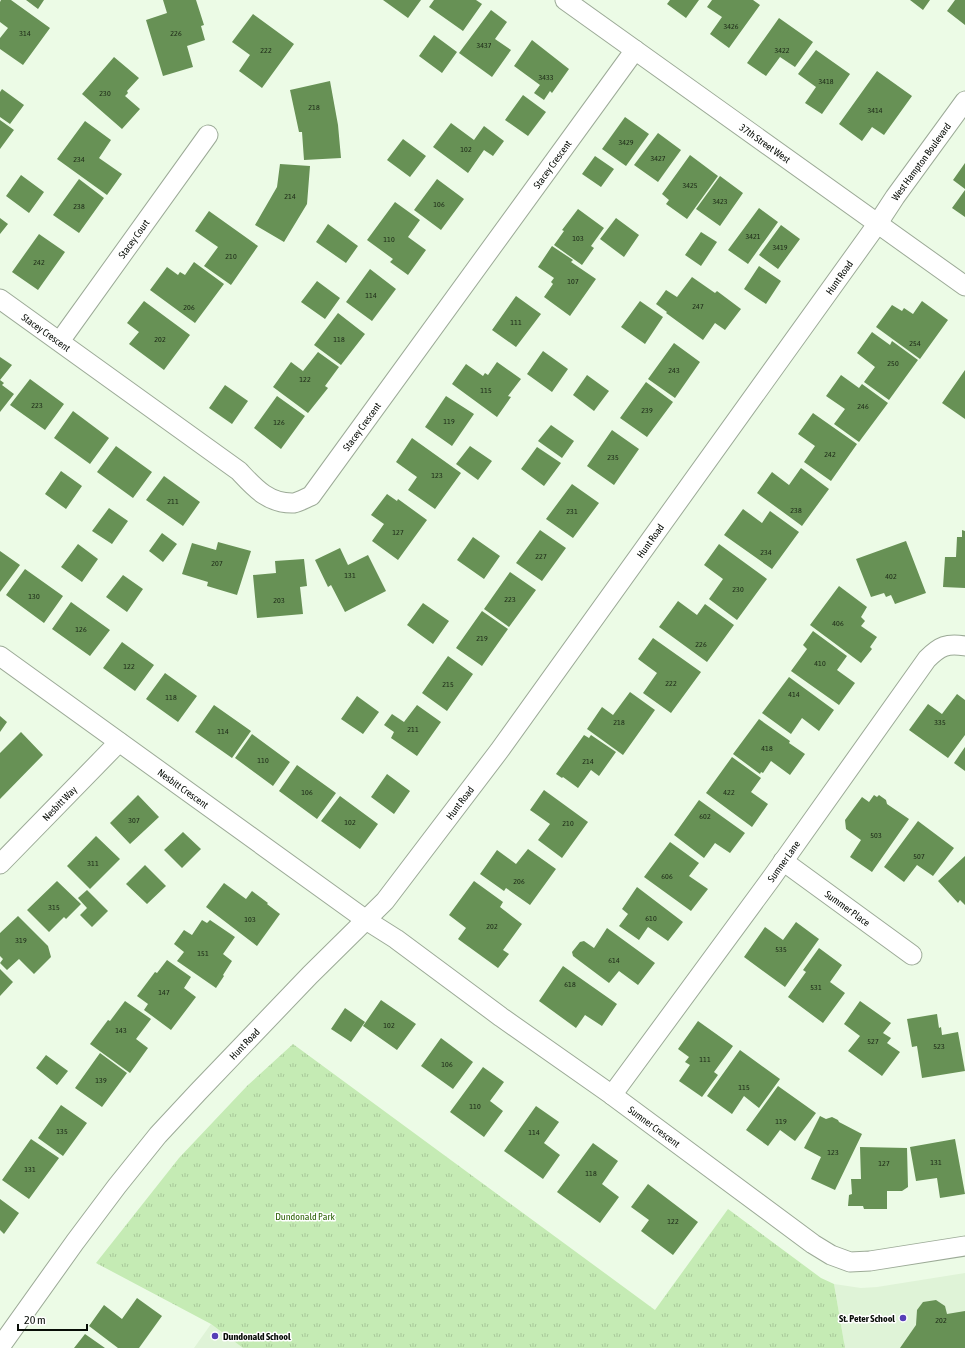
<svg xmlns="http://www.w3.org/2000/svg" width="965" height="1348" font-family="'Asap Condensed',sans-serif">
  <defs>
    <pattern id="park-tufts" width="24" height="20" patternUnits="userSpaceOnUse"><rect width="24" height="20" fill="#c5ebb4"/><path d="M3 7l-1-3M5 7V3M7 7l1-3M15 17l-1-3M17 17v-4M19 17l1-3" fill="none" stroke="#a8c899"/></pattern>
  </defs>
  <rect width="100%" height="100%" fill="#ecfbe6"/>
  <path fill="#dff3d7" d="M965 1273V1348H845L834 1284 861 1288 877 1287Z
    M211 1324 243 1348H194Z"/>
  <path fill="url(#park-tufts)" d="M293 1044 655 1310 728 1209 821 1278 834 1284 845 1348H243L211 1324 96 1263 179 1158 247 1086Z"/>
  <path fill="#679155" d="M1 0H11L50 28 23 65 0 49V38L8 28 0 22V2Z
    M26 0H44L38 9Z
    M163 0H196L204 25 201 26 205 40 187 46 193 67 163 76 146 20 167 13Z
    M383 0H421L408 18Z
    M434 0H476L482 4 463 31 429 7Z
    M670 0H699L686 18 667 4Z
    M712 0H753L760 5 729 48 710 34 722 17 707 7Z
    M910 0H930L923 10Z
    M955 0H965V25L947 11Z
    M491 10 507 22 495 39 511 50 492 77 459 53Z
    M253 14 294 44 262 88 239 71 250 55 232 42Z
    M779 18 813 42 795 67 780 57 766 76 747 63Z
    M434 35 457 52 442 73 419 56Z
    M532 40 569 69 552 93 550 91 544 100 534 93 540 85 514 66Z
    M816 50 850 74 822 114 805 103 816 87 798 74Z
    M114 57 139 78 127 91 128 93 125 96 140 109 122 129 82 94Z
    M877 71 912 96 884 135 872 127 862 141 839 124Z
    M330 81 338 125 341 158 304 160 302 132H299L290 90Z
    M2 89 24 105 10 124 0 117V92Z
    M523 95 546 112 528 136 505 120Z
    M625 117 649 134 626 166 602 149Z
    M0 120 14 130 0 149Z
    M85 121 111 140 99 158 122 174 107 195 57 159Z
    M451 123 474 140 484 126 504 141 493 156 484 150 468 173 433 147Z
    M658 133 681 150 658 182 634 165Z
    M403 139 426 156 410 177 387 160Z
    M690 155 718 176 687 219 666 204 669 200 662 194Z
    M595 156 614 169 601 187 582 174Z
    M965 163V189L953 180Z
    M280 164 310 166 307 204 284 242 255 225 277 187Z
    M21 175 44 192 29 213 6 196Z
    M720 176 743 193 720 226 696 209Z
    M79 179 104 198 79 233 53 215Z
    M437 179 464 199 441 230 414 210Z
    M965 190V217L952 208Z
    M395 202 420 220 408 237 426 250 408 275 390 262 393 259 367 240Z
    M759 208 778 222 748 264 728 250Z
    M578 209 604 228 591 246 594 248 582 265 554 245 564 231 562 230Z
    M209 211 258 246 231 285 204 266 218 247 195 231Z
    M0 218 8 224 0 234Z
    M616 218 639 235 624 257 600 239Z
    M328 224 358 246 346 263 316 242Z
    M781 225 800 239 778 269 759 255Z
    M701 232 717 242 701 266 685 255Z
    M39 234 65 252 38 290 12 272Z
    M552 246 573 260 571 262 596 279 570 316 544 297 553 284 551 282 554 278 538 267Z
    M194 262 224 284 195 323 150 290 167 267 178 275 180 272 185 275Z
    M759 266 781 281 766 304 744 289Z
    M370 269 396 289 372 321 346 302Z
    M692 277 715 293 717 291 741 309 725 330 715 323 703 340 666 313 667 312 656 304 666 290 677 297Z
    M317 281 340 298 325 319 301 302Z
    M516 296 541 314 516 347 492 330Z
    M144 301 190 335 164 370 129 344 139 332 127 323Z
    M640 301 663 317 645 344 621 327Z
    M922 301 948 320 920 359 876 327 892 305 902 311 904 308 913 314Z
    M338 313 365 334 341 365 314 345Z
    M872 332 890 345 892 341 918 360 889 400 864 382 875 367 857 353Z
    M674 343 700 362 675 398 648 379Z
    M543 351 568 369 552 392 527 374Z
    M318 352 339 367 325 386 328 388 308 413 273 387 291 362 303 371Z
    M0 357 12 365 0 380 4 383 2 385 14 394 0 412Z
    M497 362 521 379 508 396 511 397 497 417 452 384 466 364 483 376 485 373 488 375Z
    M965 370V419L942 403Z
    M587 375 609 391 594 411 573 395Z
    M841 375 859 388 862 384 888 403 859 442 834 424 845 409 826 396Z
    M30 379 64 404 45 430 10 405Z
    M646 382 673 402 647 437 620 418Z
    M225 385 248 401 232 424 209 408Z
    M277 396 305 416 281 449 254 428Z
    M446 396 474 414 452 446 425 427Z
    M73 411 109 438 90 464 54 438Z
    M813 413 857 444 831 481 804 462 815 446 798 434Z
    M551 425 574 441 562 458 538 441Z
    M612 430 639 449 614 485 587 466Z
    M412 438 461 473 435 509 408 490 417 477 396 462Z
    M116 446 152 472 133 498 97 472Z
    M470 446 492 461 478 480 456 464Z
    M537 447 561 463 544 486 521 469Z
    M801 468 829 489 802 526 757 493 772 472 789 485Z
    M61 471 82 486 66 509 45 494Z
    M164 476 200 502 183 526 146 500Z
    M572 484 599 503 573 538 546 519Z
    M387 494 397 501 398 499 427 520 398 560 372 541 384 524 371 515Z
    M109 508 128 521 112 544 92 531Z
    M743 509 762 523 770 511 799 532 772 569 724 535Z
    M540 530 566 548 542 581 516 563Z
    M962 530 965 531V588L943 587 945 557H956L957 537H962Z
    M162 533 177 544 163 562 149 551Z
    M473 537 500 556 484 579 457 560Z
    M906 541 926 593 895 604 891 595 886 597 884 593 871 597 856 559Z
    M218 542 251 551 237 595 207 586 208 582 182 574 192 543 216 550Z
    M78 544 98 559 82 582 61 567Z
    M719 544 767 579 737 620 709 599 723 579 704 565Z
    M340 548 348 565 368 555 386 591 345 612 331 585 328 587 315 560Z
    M0 551 20 565 0 592Z
    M304 559 307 586 300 587 303 614 257 618 253 575 276 573 275 561Z
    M25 569 63 596 44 623 6 595Z
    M510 572 536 590 509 627 484 609Z
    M123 575 143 589 127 612 106 597Z
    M839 586 867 607 861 617 865 621 861 626 877 637 870 647 872 649 861 663 810 625Z
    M678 601 697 615 705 604 734 625 707 662 659 627Z
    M71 602 110 630 90 656 52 629Z
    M423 603 449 621 433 644 407 625Z
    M482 611 508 629 482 666 456 648Z
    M813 631 847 656 837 670 855 683 839 705 791 671 807 649 803 645Z
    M653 638 701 672 671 713 643 693 657 673 638 659Z
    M122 642 154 665 135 691 103 668Z
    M448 656 473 674 447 711 422 693Z
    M165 673 197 696 178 722 146 699Z
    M789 677 834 710 819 731 802 718 791 734 762 713Z
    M630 692 655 710 623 755 587 729 602 707 613 715Z
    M957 694 965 700V735L948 758 909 730 928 704 942 714Z
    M357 696 379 712 363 734 341 719Z
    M214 705 251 731 232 758 195 732Z
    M417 705 441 722 417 756 391 738 394 732 384 725 392 714 404 722Z
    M0 716 7 722 0 732Z
    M759 719 790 741 789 743 805 754 790 775 771 761 763 773 761 772 760 774 733 754Z
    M21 732 43 755 0 799V753Z
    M252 734 290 762 273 786 235 758Z
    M584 735 589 738 591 735 616 752 599 776 591 770 578 788 563 777 562 778 556 774Z
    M965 747V771L954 763Z
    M732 757 761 778 751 792 768 804 752 827 706 793Z
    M297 765 336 793 317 819 279 791Z
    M387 774 410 791 394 814 371 797Z
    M544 790 588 822 562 858 538 840 550 824 530 810Z
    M138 795 159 817 130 844 110 823Z
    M874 795 877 797 879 795 886 800 887 804 909 819 872 872 850 857 861 840 846 829 845 820 862 797 869 802Z
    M340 796 378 824 360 849 321 821Z
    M699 800 745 833 730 853 715 843 704 858 674 835Z
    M918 821 954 848 933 876 917 865 904 882 884 867Z
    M183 832 201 849 182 868 164 850Z
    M96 836 120 859 90 889 67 866Z
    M670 842 699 863 689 876 708 889 691 911 644 877Z
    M528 849 556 869 530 905 506 888 504 891 480 874 497 850 516 864Z
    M965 856V905L960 900 958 903 938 881Z
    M145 865 166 886 147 904 126 884Z
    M57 881 81 904 66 919 64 917 49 932 27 910Z
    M474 881 503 902 500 907 522 924 503 950 509 954 498 968 458 939 466 928 449 915Z
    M224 883 246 899 252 891 268 903 267 904 280 914 257 946 206 907Z
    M637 887 683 922 668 941 648 927 639 940 619 926 628 914 622 909Z
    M87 890 108 911 92 927 80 915 87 908 78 898Z
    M18 916 48 946 51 957 34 974 19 959 7 970 0 963 3 959 0 956V933Z
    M202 920 207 923 210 920 235 937 223 954 232 961 223 975 224 976 216 988 177 961 184 952 174 944 184 930 192 935Z
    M796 922 819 939 785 987 744 957 765 927 783 940Z
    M607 928 655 963 638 985 619 971 609 983 573 956 572 952 580 942 584 941 594 948Z
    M819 948 842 965 830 982 845 993 823 1023 788 997 806 972 803 970Z
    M167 960 191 977 184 988 196 997 171 1030 144 1010 148 1004 137 996 155 972 157 973Z
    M563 966 617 1004 602 1026 585 1015 576 1028 539 1001Z
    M0 969 13 982 0 996Z
    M381 1000 416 1024 397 1050 363 1026Z
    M125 1001 151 1019 136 1039 148 1048 130 1073 90 1044 108 1020 110 1021Z
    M860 1001 891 1023 883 1033 891 1038 887 1043 900 1052 882 1076 848 1051 860 1036 844 1024Z
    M345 1008 365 1022 351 1042 331 1029Z
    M937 1014 939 1028 941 1027 942 1035 958 1032 965 1071 922 1078 917 1046 912 1047 907 1019Z
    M698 1021 733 1046 714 1072 718 1075 702 1097 679 1081 690 1065 685 1062 689 1057 678 1049Z
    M441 1038 473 1062 453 1089 421 1066Z
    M740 1050 780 1079 759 1108 744 1096 732 1114 707 1096Z
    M100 1053 127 1073 102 1107 75 1088Z
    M46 1055 68 1071 57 1085 36 1068Z
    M483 1067 504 1082 490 1101 503 1111 484 1137 450 1112Z
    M778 1086 816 1113 795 1141 780 1130 768 1146 746 1130Z
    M61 1105 87 1123 63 1156 38 1138Z
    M536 1106 559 1122 544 1143 560 1155 543 1179 504 1151Z
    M820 1116 826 1119 832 1117 838 1120 839 1122 862 1134 835 1190 811 1179 821 1157 804 1148Z
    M31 1139 59 1158 29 1199 2 1180Z
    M955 1139 965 1194 940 1198 937 1178 916 1181 910 1147Z
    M593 1143 618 1161 602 1184 619 1197 600 1223 557 1192Z
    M860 1147 907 1148 908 1187 902 1191H887V1209H864L863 1206H848L849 1195 852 1194 851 1179H861Z
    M648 1184 698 1222 673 1255 641 1231 649 1220 631 1207Z
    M0 1199 19 1213 4 1234 0 1230Z
    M137 1298 162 1316 139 1348H118L89 1326 104 1305 122 1319Z
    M936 1300 945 1306 947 1314 965 1311V1348H900L916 1325 917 1310 923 1302Z
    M85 1334 105 1348H74Z"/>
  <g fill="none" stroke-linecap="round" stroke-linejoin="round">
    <defs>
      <g id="street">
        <path id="s1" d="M565 0 965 286"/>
        <path id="s2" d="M0 299 239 471C254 487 268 504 294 503 299 502 306 498 311 496L635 50"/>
        <path id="s3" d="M60 341 208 135"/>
        <path id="s4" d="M0 656 366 920 396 939 501 1017 612 1095 813 1244 831 1255 850 1262 870 1261 965 1246"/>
        <path id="s5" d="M783 861 912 955"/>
        <path id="s6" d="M0 864 119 742"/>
        <path id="s7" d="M612 1095 770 880 927 659C940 646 947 643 965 646"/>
        <path id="s8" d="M0 1347 75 1242 117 1186 158 1135 198 1092 310 975 385 901 499 751 878 223 895 197 965 101"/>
      </g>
    </defs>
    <use href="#street" stroke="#9caa97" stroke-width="21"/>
    <use href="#street" stroke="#fff" stroke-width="19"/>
  </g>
  <g fill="#573fb7" stroke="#fff" stroke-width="1.5">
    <circle cx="903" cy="1318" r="4"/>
    <circle cx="215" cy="1336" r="4"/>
  </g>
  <g text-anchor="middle" stroke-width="3" stroke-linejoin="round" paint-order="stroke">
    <g font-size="8" fill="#202e1a">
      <text x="731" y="29">3426</text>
      <text x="25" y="36">314</text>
      <text x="176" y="36">226</text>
      <text x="484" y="48">3437</text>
      <text x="266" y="53">222</text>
      <text x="782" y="53">3422</text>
      <text x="546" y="80">3433</text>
      <text x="826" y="84">3418</text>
      <text x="105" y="96">230</text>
      <text x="314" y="110">218</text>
      <text x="875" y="113">3414</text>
      <text x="626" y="145">3429</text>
      <text x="466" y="152">102</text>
      <text x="658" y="161">3427</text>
      <text x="79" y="162">234</text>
      <text x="690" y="188">3425</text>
      <text x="290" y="199">214</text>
      <text x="720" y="204">3423</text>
      <text x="439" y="207">106</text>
      <text x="79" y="209">238</text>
      <text x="753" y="239">3421</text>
      <text x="578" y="241">103</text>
      <text x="389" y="242">110</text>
      <text x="780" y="250">3419</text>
      <text x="231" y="259">210</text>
      <text x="39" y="265">242</text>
      <text x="573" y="284">107</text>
      <text x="371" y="298">114</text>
      <text x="698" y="309">247</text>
      <text x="189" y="310">206</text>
      <text x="516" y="325">111</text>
      <text x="160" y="342">202</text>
      <text x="339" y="342">118</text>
      <text x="915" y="346">254</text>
      <text x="893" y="366">250</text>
      <text x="674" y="373">243</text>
      <text x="305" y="382">122</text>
      <text x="486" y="393">115</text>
      <text x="37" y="408">223</text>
      <text x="863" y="409">246</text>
      <text x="647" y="413">239</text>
      <text x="449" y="424">119</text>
      <text x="279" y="425">126</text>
      <text x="830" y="457">242</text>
      <text x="613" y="460">235</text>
      <text x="437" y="478">123</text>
      <text x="173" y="504">211</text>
      <text x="796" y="513">238</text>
      <text x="572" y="514">231</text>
      <text x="398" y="535">127</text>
      <text x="766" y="555">234</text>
      <text x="541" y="559">227</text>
      <text x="217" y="566">207</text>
      <text x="350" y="578">131</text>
      <text x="891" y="579">402</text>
      <text x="738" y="592">230</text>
      <text x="34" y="599">130</text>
      <text x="510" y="602">223</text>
      <text x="279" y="603">203</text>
      <text x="838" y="626">406</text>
      <text x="81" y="632">126</text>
      <text x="482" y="641">219</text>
      <text x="701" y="647">226</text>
      <text x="820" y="666">410</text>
      <text x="129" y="669">122</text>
      <text x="671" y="686">222</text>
      <text x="448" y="687">215</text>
      <text x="794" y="697">414</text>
      <text x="171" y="700">118</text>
      <text x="619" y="725">218</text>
      <text x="940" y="725">335</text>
      <text x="413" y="732">211</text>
      <text x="223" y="734">114</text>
      <text x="767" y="751">418</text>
      <text x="263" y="763">110</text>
      <text x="588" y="764">214</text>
      <text x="307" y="795">106</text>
      <text x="729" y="795">422</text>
      <text x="705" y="819">602</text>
      <text x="134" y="823">307</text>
      <text x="350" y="825">102</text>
      <text x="568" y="826">210</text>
      <text x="876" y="838">503</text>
      <text x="919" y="859">507</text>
      <text x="93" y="866">311</text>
      <text x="667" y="879">606</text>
      <text x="519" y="884">206</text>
      <text x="54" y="910">315</text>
      <text x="651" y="921">610</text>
      <text x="250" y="922">103</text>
      <text x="492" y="929">202</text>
      <text x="21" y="943">319</text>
      <text x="781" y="952">535</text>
      <text x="203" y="956">151</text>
      <text x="614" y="963">614</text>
      <text x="570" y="987">618</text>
      <text x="816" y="990">531</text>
      <text x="164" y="995">147</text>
      <text x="389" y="1028">102</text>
      <text x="121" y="1033">143</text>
      <text x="873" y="1044">527</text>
      <text x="939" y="1049">523</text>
      <text x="705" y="1062">111</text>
      <text x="447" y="1067">106</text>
      <text x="101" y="1083">139</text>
      <text x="744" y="1090">115</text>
      <text x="475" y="1109">110</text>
      <text x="781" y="1124">119</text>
      <text x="62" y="1134">135</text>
      <text x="534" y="1135">114</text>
      <text x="833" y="1155">123</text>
      <text x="936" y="1165">131</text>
      <text x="884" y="1166">127</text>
      <text x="30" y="1172">131</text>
      <text x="591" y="1176">118</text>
      <text x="673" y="1224">122</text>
      <text x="941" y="1323">202</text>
    </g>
    <g font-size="10" fill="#080d07" stroke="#fff">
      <text dy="4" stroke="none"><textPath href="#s1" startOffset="246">37th Street West</textPath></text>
      <text dy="4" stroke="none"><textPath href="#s8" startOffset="1504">West Hampton Boulevard</textPath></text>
      <text dy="4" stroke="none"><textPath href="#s2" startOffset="789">Stacey Crescent</textPath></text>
      <text dy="4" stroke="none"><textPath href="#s3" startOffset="126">Stacey Court</textPath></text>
      <text dy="4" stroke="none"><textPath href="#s8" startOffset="1362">Hunt Road</textPath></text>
      <text dy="4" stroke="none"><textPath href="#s2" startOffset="57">Stacey Crescent</textPath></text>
      <text dy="4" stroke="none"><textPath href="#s2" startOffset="465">Stacey Crescent</textPath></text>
      <text dy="4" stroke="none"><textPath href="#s8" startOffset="1038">Hunt Road</textPath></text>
      <text dy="4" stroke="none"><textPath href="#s4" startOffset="226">Nesbitt Crescent</textPath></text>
      <text dy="4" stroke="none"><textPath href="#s8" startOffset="714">Hunt Road</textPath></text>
      <text dy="4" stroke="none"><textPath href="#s6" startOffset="85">Nesbitt Way</textPath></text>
      <text dy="4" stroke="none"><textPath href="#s7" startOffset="290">Sumner Lane</textPath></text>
      <text dy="4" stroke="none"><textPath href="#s5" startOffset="80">Summer Place</textPath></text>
      <text dy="4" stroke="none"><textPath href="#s8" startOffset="390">Hunt Road</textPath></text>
      <text dy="4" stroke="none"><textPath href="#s4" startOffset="806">Sumner Crescent</textPath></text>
    </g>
    <g font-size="10" fill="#2d6207" stroke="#fff">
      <text x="305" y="1220">Dundonald Park</text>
    </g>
    <g font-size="10" font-weight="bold" fill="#080d07" stroke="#fff" text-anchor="end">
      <text x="895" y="1322">St. Peter School</text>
      <text x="223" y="1340" text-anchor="start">Dundonald School</text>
    </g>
  </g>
  <path d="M18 1324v6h69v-6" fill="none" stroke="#080d07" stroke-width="2"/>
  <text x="24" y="1324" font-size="12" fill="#080d07" stroke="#ffffff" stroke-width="3" paint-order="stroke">20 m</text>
</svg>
